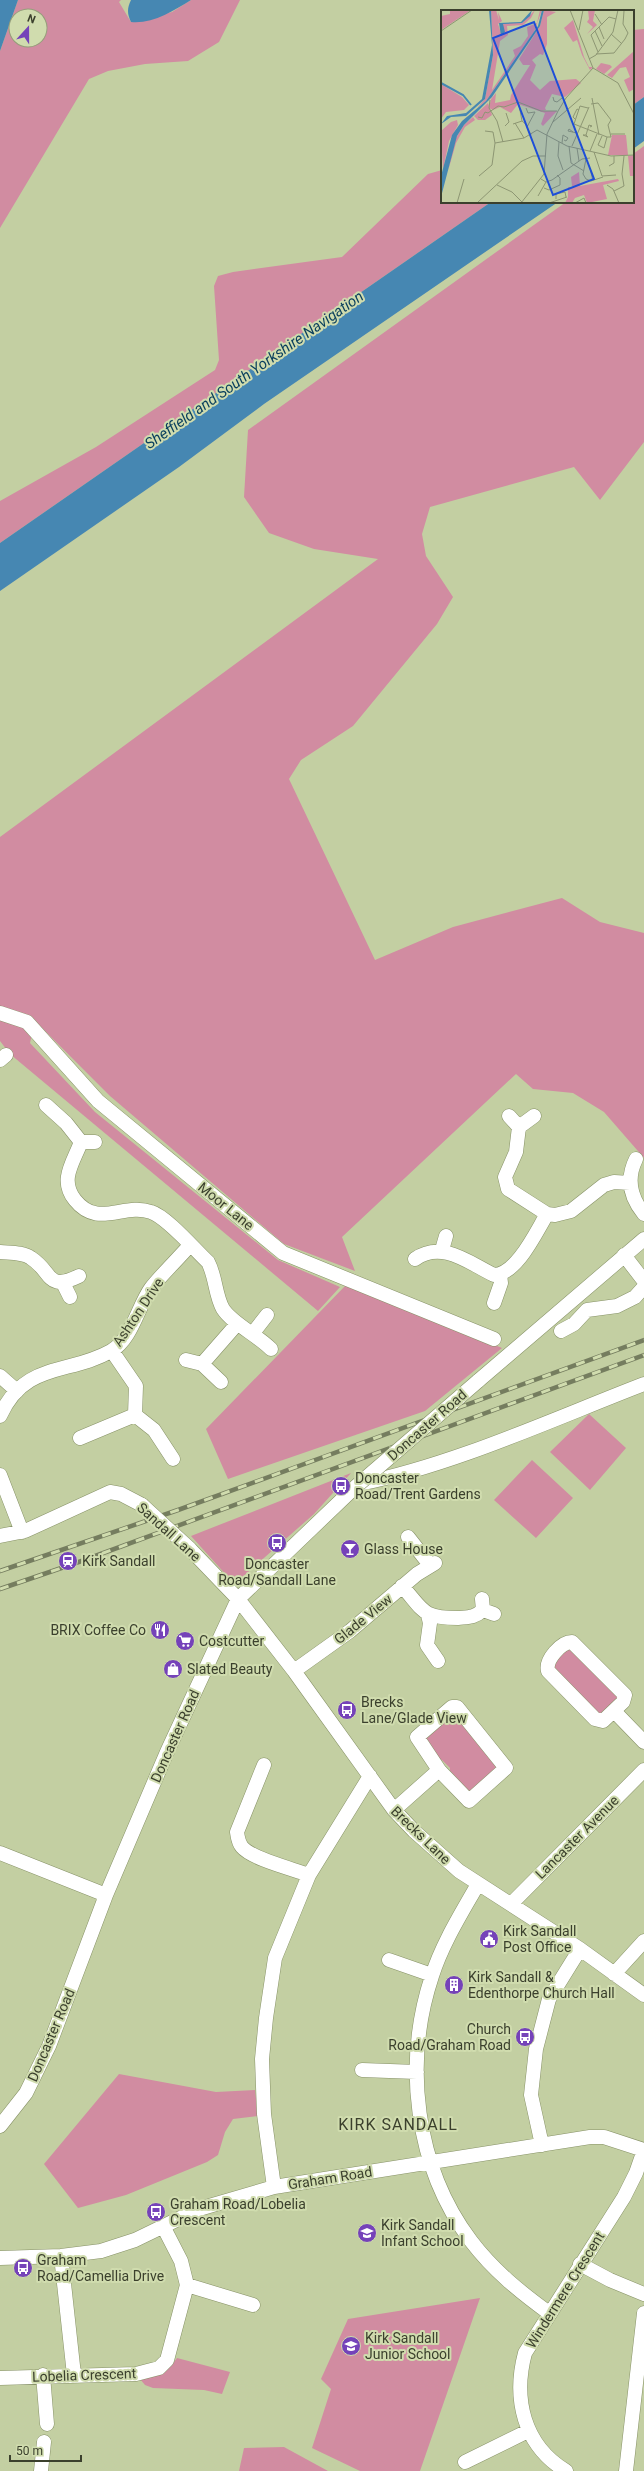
<svg xmlns="http://www.w3.org/2000/svg" width="644" height="2471" font-family="Roboto,sans-serif">
  <rect width="100%" height="100%" fill="#c3cfa2"/>
  <path fill="#d18ca1" fill-rule="evenodd" d="M18 0H121L119 2 131 22 172 12 191 0H240L219 42 188 61 145 64 108 71 89 79 0 228V51ZM16 16H40V40H16Z
    M644 29V97L633 105V30Z
    M644 146V442L600 500 574 467 430 507 422 534 426 556 453 597 437 624 353 726 301 760 289 779 375 960 453 927 562 898 600 922 644 933V1158L604 1112 573 1093 533 1089 516 1074 342 1237 355 1271 284 1244 110 1096 35 1021 30 1043 95 1112 278 1260 340 1287 318 1311 10 1054 0 1041V837L378 559 314 549 269 533 244 497 248 430 566 202H633V154Z
    M442 170V202H491L0 543V501L96 447 215 370 219 360 214 286 218 276 233 272 342 257 428 174Z
    M346 1285 502 1348 425 1411 228 1479 206 1429Z
    M589 1414 626 1448 590 1490 550 1452Z
    M532 1460 573 1498 536 1538 494 1500Z
    M351 1473 314 1514 240 1579 228 1577 191 1536Z
    M567 1647 619 1697 600 1715 552 1670 551 1663Z
    M450 1711 458 1714 499 1769 474 1792 466 1791 450 1776V1768L442 1760 436 1759 423 1736Z
    M119 2074 216 2092 255 2090 258 2116 233 2119 225 2132 218 2155 207 2162 126 2195 78 2208 44 2164Z
    M480 2298 420 2471H360L312 2448 331 2389 321 2379 348 2319Z
    M177 2358 230 2372 222 2394 204 2390 153 2388 145 2385 140 2379C155 2378 169 2371 177 2358Z
    M284 2447 328 2471H239L244 2448Z"/>
  <path fill="#4687b2" d="M0 0H18L0 51Z
    M131 0H191C173 11 153 24 131 22 127 14 127 8 131 0Z
    M644 97V141L633 149V105Z
    M491 202H558L264 404 179 467 0 591V543Z"/>
  <g fill="none" stroke-linecap="round" stroke-linejoin="round">
    <defs>
      <path id="minor" d="M0 1013 27 1022 98 1101 283 1253 494 1339
        M0 1060 6 1055
        M46 1105 66 1123 81 1142H95
        M509 1116 519 1127 534 1116
        M519 1127 516 1152 505 1177 508 1189 547 1214 555 1215 571 1211 604 1185 614 1182 630 1183
        M81 1142C73 1163 59 1180 75 1200 98 1229 124 1202 151 1212 167 1217 195 1250 208 1262 216 1277 215 1295 223 1309 232 1323 257 1335 271 1349
        M636 1159C626 1179 630 1197 644 1214
        M442 1250 446 1236
        M0 1252C10 1253 23 1252 31 1258 53 1272 46 1292 79 1276
        M624 1255 644 1281
        M415 1259C442 1240 469 1263 494 1275 517 1274 536 1232 547 1214
        M63 1283 70 1297
        M494 1303 501 1283 500 1275
        M561 1331 574 1324 587 1310 617 1306 635 1297 644 1287
        M253 1333 267 1315
        M186 1360 202 1364 221 1382
        M202 1364 237 1324
        M0 1376 17 1391
        M478 1381 644 1239
        M135 1415 154 1430 173 1459
        M0 1416C25 1361 69 1375 111 1351 132 1339 138 1306 151 1288 163 1273 178 1259 190 1245
        M80 1438 135 1415 136 1386 112 1351
        M0 1475 22 1532
        M359 1484C454 1465 553 1419 644 1384
        M0 1536 25 1531 110 1492 121 1494 142 1505
        M408 1537 430 1565
        M189 1548 238 1599 294 1671 394 1810 414 1831 459 1871 580 1949 644 1995
        M402 1586C424 1611 422 1618 458 1618 469 1617 474 1618 483 1610
        M482 1599 483 1610 494 1614
        M428 1615 430 1623 427 1645 438 1661
        M572 1642 625 1695 623 1702 603 1721 595 1719 548 1671C545 1660 561 1642 572 1642Z
        M294 1671 350 1631 417 1574 435 1563
        M614 1711 644 1742
        M264 1765 237 1832C238 1838 238 1842 242 1847 252 1859 293 1869 309 1875
        M394 1810 439 1770 417 1737 452 1707H457L506 1768 469 1801 439 1770
        M0 1853 106 1895
        M478 1884C461 1914 442 1944 432 1976 403 2063 415 2167 471 2241 493 2270 520 2292 549 2313
        M511 1904 644 1770
        M389 1960 432 1975
        M614 1974 644 1941
        M362 2070 417 2072
        M0 2126 26 2093 49 2046 106 1895 167 1752 238 1599 353 1489
        M542 2145 531 2095 536 2049 549 1999 580 1949
        M274 2187 264 2114 262 2059 266 2018 275 1958 309 1875 370 1776
        M61 2256 74 2375
        M0 2258 61 2256 101 2251 135 2240 199 2209 274 2187 590 2137H604L644 2150
        M580 2264 610 2280 644 2294
        M187 2285 253 2305
        M43 2375 47 2424
        M0 2378 136 2374 159 2368 167 2360 187 2285 181 2261 163 2226
        M465 2462 528 2431
        M41 2471 44 2442
        M566 2471C523 2445 513 2398 525 2353L624 2197 636 2173 644 2150
        M626 2471 644 2313"/>
    </defs>
    <use href="#minor" stroke="#879267" stroke-width="15"/>
    <use href="#minor" stroke="#fff" stroke-width="14"/>
    <defs>
      <path id="rail" d="M0 1571 178 1510 644 1340
        M0 1589 76 1563 644 1355"/>
    </defs>
    <use href="#rail" stroke="#757d5f" stroke-width="4.5"/>
    <use href="#rail" stroke="#d0dcae" stroke-width="3" stroke-dasharray="9" stroke-linecap="butt"/>
    <defs>
      <path id="minor-bridge" d="M353 1489 478 1381
        M142 1505 189 1548"/>
    </defs>
    <use href="#minor-bridge" stroke="#879267" stroke-width="15" stroke-linecap="butt"/>
    <use href="#minor-bridge" stroke="#fff" stroke-width="14"/>
  </g>
  <defs>
    <symbol id="bus-disc" viewBox="-11 -11 22 22"><circle r="9.5" fill="#7542b9" stroke="#d0dcae"/><path d="M-5-6H5V4H4V6H2V4H-2V6H-4V4H-5ZM-3.5-4V0h7V-4ZM-3.5 1.2v1.5H-2V1.2ZM2 1.2v1.5H3.5V1.2Z" fill="#fff"/></symbol>
    <symbol id="bar-disc" viewBox="-11 -11 22 22"><circle r="9.5" fill="#7542b9" stroke="#d0dcae"/><path d="M-6-5H6L.8 .8V4.5H3.5V6h-7V4.5H-.8V.8Z" fill="#fff"/></symbol>
    <symbol id="station-disc" viewBox="-11 -11 22 22"><circle r="9.5" fill="#7542b9" stroke="#d0dcae"/><path d="M-3-6H3Q5-6 5-4V2Q5 4 3 4L4.5 6H3L1.5 4h-3L-3 6H-4.5L-3 4Q-5 4-5 2V-4Q-5-6-3-6ZM-3.5-4v3h7v-3ZM-3.5 1v1.5H-2V1ZM2 1v1.5H3.5V1Z" fill="#fff"/></symbol>
    <symbol id="restaurant-disc" viewBox="-11 -11 22 22"><circle r="9.5" fill="#7542b9" stroke="#d0dcae"/><path d="M-5-6h1v4h1v-4h1v4h1v-4h1v5L-1.5 .5V6h-2V.5L-5-1ZM5-6V6H3V1.5H1.5Q1.5-4 5-6Z" fill="#fff"/></symbol>
    <symbol id="supermarket-disc" viewBox="-11 -11 22 22"><circle r="9.5" fill="#7542b9" stroke="#d0dcae"/><path d="M-6-5.5h2.5l.6 2H6L4.5 2H-2.5L-4.4-4H-6ZM-1.5 3.2a1.3 1.3 0 1 0 .1 0ZM3 3.2a1.3 1.3 0 1 0 .1 0Z" fill="#fff"/></symbol>
    <symbol id="shop-disc" viewBox="-11 -11 22 22"><circle r="9.5" fill="#7542b9" stroke="#d0dcae"/><path d="M-5-2.5h2.3a2.7 3.5 0 0 1 5.4 0H5L5.5 6h-11ZM-1.5-2.5h3a1.5 2.3 0 0 0-3 0Z" fill="#fff"/></symbol>
    <symbol id="civic-disc" viewBox="-11 -11 22 22"><circle r="9.5" fill="#7542b9" stroke="#d0dcae"/><path d="M-.6-6.5H3V-4.5H.6V-3L4-1V1h2V6H-6V1h2V-1L-.6-3ZM-1.2 2.5V6h2.4V2.5Z" fill="#fff"/></symbol>
    <symbol id="building-disc" viewBox="-11 -11 22 22"><circle r="9.5" fill="#7542b9" stroke="#d0dcae"/><path d="M-4-6H4V6H1V3H-1V6H-4ZM-2.5-4.3h1.7v1.8h-1.7ZM.8-4.3h1.7v1.8H.8ZM-2.5-1h1.7V.8h-1.7ZM.8-1h1.7V.8H.8Z" fill="#fff"/></symbol>
    <symbol id="school-disc" viewBox="-11 -11 22 22"><circle r="9.5" fill="#7542b9" stroke="#d0dcae"/><path d="M0-5L7-2L0 1L-7-2ZM-4 1L0 2.5L4 1V4Q0 6-4 4Z" fill="#fff"/></symbol>
  </defs>
  <g fill-rule="evenodd">
    <use href="#bus-disc" x="330" y="1475" width="22" height="22"/>
    <use href="#bus-disc" x="266" y="1532" width="22" height="22"/>
    <use href="#bar-disc" x="339" y="1538" width="22" height="22"/>
    <use href="#station-disc" x="57" y="1550" width="22" height="22"/>
    <use href="#restaurant-disc" x="149" y="1619" width="22" height="22"/>
    <use href="#supermarket-disc" x="174" y="1630" width="22" height="22"/>
    <use href="#shop-disc" x="162" y="1658" width="22" height="22"/>
    <use href="#bus-disc" x="336" y="1699" width="22" height="22"/>
    <use href="#civic-disc" x="478" y="1928" width="22" height="22"/>
    <use href="#building-disc" x="443" y="1974" width="22" height="22"/>
    <use href="#bus-disc" x="514" y="2026" width="22" height="22"/>
    <use href="#bus-disc" x="145" y="2201" width="22" height="22"/>
    <use href="#school-disc" x="356" y="2222" width="22" height="22"/>
    <use href="#bus-disc" x="12" y="2257" width="22" height="22"/>
    <use href="#school-disc" x="340" y="2335" width="22" height="22"/>
  </g>
  <g text-anchor="middle" stroke-width="4" stroke-linejoin="round" paint-order="stroke">
    <g font-size="14" fill="#3b402d" stroke="#d0dcae">
      <text transform="translate(226 1206) rotate(39)" y="5">Moor Lane</text>
      <text transform="translate(138 1312) rotate(-56)" y="5">Ashton Drive</text>
      <text transform="translate(427 1425) rotate(-41)" y="5">Doncaster Road</text>
      <text transform="translate(169 1532) rotate(42)" y="5">Sandall Lane</text>
      <text transform="translate(363 1619) rotate(-39)" y="5">Glade View</text>
      <text transform="translate(175 1736) rotate(-66)" y="5">Doncaster Road</text>
      <text transform="translate(421 1835) rotate(44)" y="5">Brecks Lane</text>
      <text transform="translate(577 1837) rotate(-45)" y="5">Lancaster Avenue</text>
      <text transform="translate(51 2035) rotate(-67)" y="5">Doncaster Road</text>
      <text transform="translate(330 2178) rotate(-9)" y="5">Graham Road</text>
      <text transform="translate(565 2290) rotate(-58)" y="5">Windermere Crescent</text>
      <text transform="translate(84 2375) rotate(-2)" y="5">Lobelia Crescent</text>
    </g>
    <g font-size="14" fill="#3b402d" stroke="#d0dcae" text-anchor="start">
      <text x="355" y="1483">Doncaster<tspan x="355" dy="16">Road/Trent Gardens</tspan></text>
      <text x="364" y="1554">Glass House</text>
      <text x="82" y="1566">Kirk Sandall</text>
      <text x="277" y="1569" text-anchor="middle">Doncaster<tspan x="277" dy="16">Road/Sandall Lane</tspan></text>
      <text x="146" y="1635" text-anchor="end">BRIX Coffee Co</text>
      <text x="199" y="1646">Costcutter</text>
      <text x="187" y="1674">Slated Beauty</text>
      <text x="361" y="1707">Brecks<tspan x="361" dy="16">Lane/Glade View</tspan></text>
      <text x="503" y="1936">Kirk Sandall<tspan x="503" dy="16">Post Office</tspan></text>
      <text x="468" y="1982">Kirk Sandall &amp;<tspan x="468" dy="16">Edenthorpe Church Hall</tspan></text>
      <text x="511" y="2034" text-anchor="end">Church<tspan x="511" dy="16">Road/Graham Road</tspan></text>
      <text x="170" y="2209">Graham Road/Lobelia<tspan x="170" dy="16">Crescent</tspan></text>
      <text x="381" y="2230">Kirk Sandall<tspan x="381" dy="16">Infant School</tspan></text>
      <text x="37" y="2265">Graham<tspan x="37" dy="16">Road/Camellia Drive</tspan></text>
      <text x="365" y="2343">Kirk Sandall<tspan x="365" dy="16">Junior School</tspan></text>
    </g>
    <g font-size="15" font-style="italic" fill="#083e5c" stroke="#d0dcae">
      <text transform="translate(254 370) rotate(-35)" y="5">Sheffield and South Yorkshire Navigation</text>
    </g>
    <g font-size="16" letter-spacing="1" fill="#3b402d" stroke="#d0dcae">
      <text x="398" y="2130">KIRK SANDALL</text>
    </g>
  </g>
  <g transform="translate(441 10)">
    <rect width="193" height="193" fill="#c3cfa2"/>
    <path d="M9 0H30L0 20V6L9 4ZM50 0H55L58 10 57 2 61 11 57 14 61 26 62 13H81L94 0 90 8 82 15 66 16 67 25 59 31 51 80 74 46 72 40 80 36 87 26 86 17 96 13 99 0H101L93 22 45 91 36 98 44 89 52 45ZM103 0 115 2 106 7V34L102 45 99 44 91 50 95 55 89 70 99 80 109 71 135 69 140 73 124 87 111 84 104 98 105 100 100 101H116L102 116 100 114 104 103 77 94 70 103 59 97 52 100 48 98 50 89 55 83 54 93 69 90 70 85 89 55H82L78 49 99 16ZM147 0H154L152 11 156 15 146 24 152 17 146 12 148 9ZM132 10 143 47 148 57H152L149 60 141 45 136 30 132 32 123 18ZM193 41V79L188 82 183 70 189 67 185 57 179 58 171 68 166 65ZM160 53 169 55 171 57 163 64 155 59ZM0 74 21 87 28 95 23 100 5 102 0 109ZM47 93 51 105 44 110H37L33 106ZM32 107 34 110 24 117 15 133 7 161 13 131 23 115ZM16 110 17 115 8 131 2 160 0 121 10 112ZM171 125H185L187 145H167ZM193 145V166H189L187 146ZM138 162 139 176 177 169 178 171 162 175 166 189 146 193 143 185 134 188 131 193H124L127 187V177H136L131 176 130 167Z" fill="#d18ca1"/>
    <path d="M48 0H50L52 45 44 89 25 106 10 107 0 114 6 106 25 103 41 89 51 35ZM91 0 89 6 81 13 62 14 64 22 60 26 58 13 80 12ZM101 0H103L99 16 51 87 23 115 16 126 0 187V166L11 125 21 111 45 91 97 16Z" fill="#4687b2"/>
    <path fill="none" stroke="#4687b2" stroke-width="2" d="M0 73 22 85 30 95"/>
    <path fill="none" stroke="#8d9673" stroke-width="1" d="M129 0 152 58M154 4 161 15M158 17 163 29M138 20 142 0M0 21 31 0M154 21 161 36M170 24 180 33M157 42 150 25 168 7 175 9M155 44 173 43 184 29 187 23 182 14 183 1M148 49 155 45 172 22 177 0M152 58 177 73 193 104M112 87 113 91 116 92 121 88M151 88 158 125M49 90 48 98 56 111 62 132M150 94 157 93 170 110 167 115 170 127H166M78 95 81 111M85 98 87 103 94 102M147 98 139 96 133 114 166 127M37 107 41 108 44 102 47 103 57 96 63 97 77 92 100 101H116M134 109 132 107 136 99 138 100M112 112 140 88M74 113 83 128M72 114 81 111 87 116M64 116 68 112 65 103M44 121 52 122 54 133M132 122 128 119 127 121 136 123M170 124H184M90 125 86 117 94 102M145 125H142L147 127 145 125 148 115 151 116 149 117M161 126 157 135 163 138 166 127M118 132 117 146 122 160M121 133 122 125 127 128 125 131 123 130M128 136 130 153 143 161M131 136 148 97M136 138 138 151M149 141 156 124M153 142 161 166 175 165M145 149 142 164 145 169 150 171 162 167M168 156 173 153V146M149 158 152 171M38 166 51 155 54 133 83 128 96 120 126 136 170 146 193 145M100 169 105 172 111 170 141 149 149 148M56 175 71 182 81 192M166 175 172 179 178 193M103 178 108 180 119 175V168L116 165M173 181 183 176 181 164 183 146M97 186 105 172M115 189V184L124 182 125 187M16 193 23 169M36 193 81 151 92 146H105M80 193 103 164 106 124 117 101 125 88 152 58M108 193 126 187M134 193 143 188 145 193"/>
    <path fill="#1d4ed8" fill-opacity="0.15" stroke="#1d4ed8" stroke-width="2" d="M93 12 153 169 112 185 52 28Z"/>
    <rect width="193" height="193" fill="none" stroke="#3b402d" stroke-width="2"/>
  </g>
  <g transform="translate(28 28) rotate(21)"><circle r="19" fill="#d0dcae" stroke="#949e7a"/>
  <path d="M0-3L7 15L0 10L-7 15Z" fill="#7542b9"/>
  <text y="-6" font-size="11" font-weight="bold" text-anchor="middle" fill="#3b402d">N</text>
  </g>
  <path d="M10 2455v6h71v-6" fill="none" stroke="#3b402d" stroke-width="2"/>
  <text x="16" y="2455" font-size="12" fill="#3b402d" stroke="#d0dcae" stroke-width="3" paint-order="stroke">50 m</text>
</svg>
